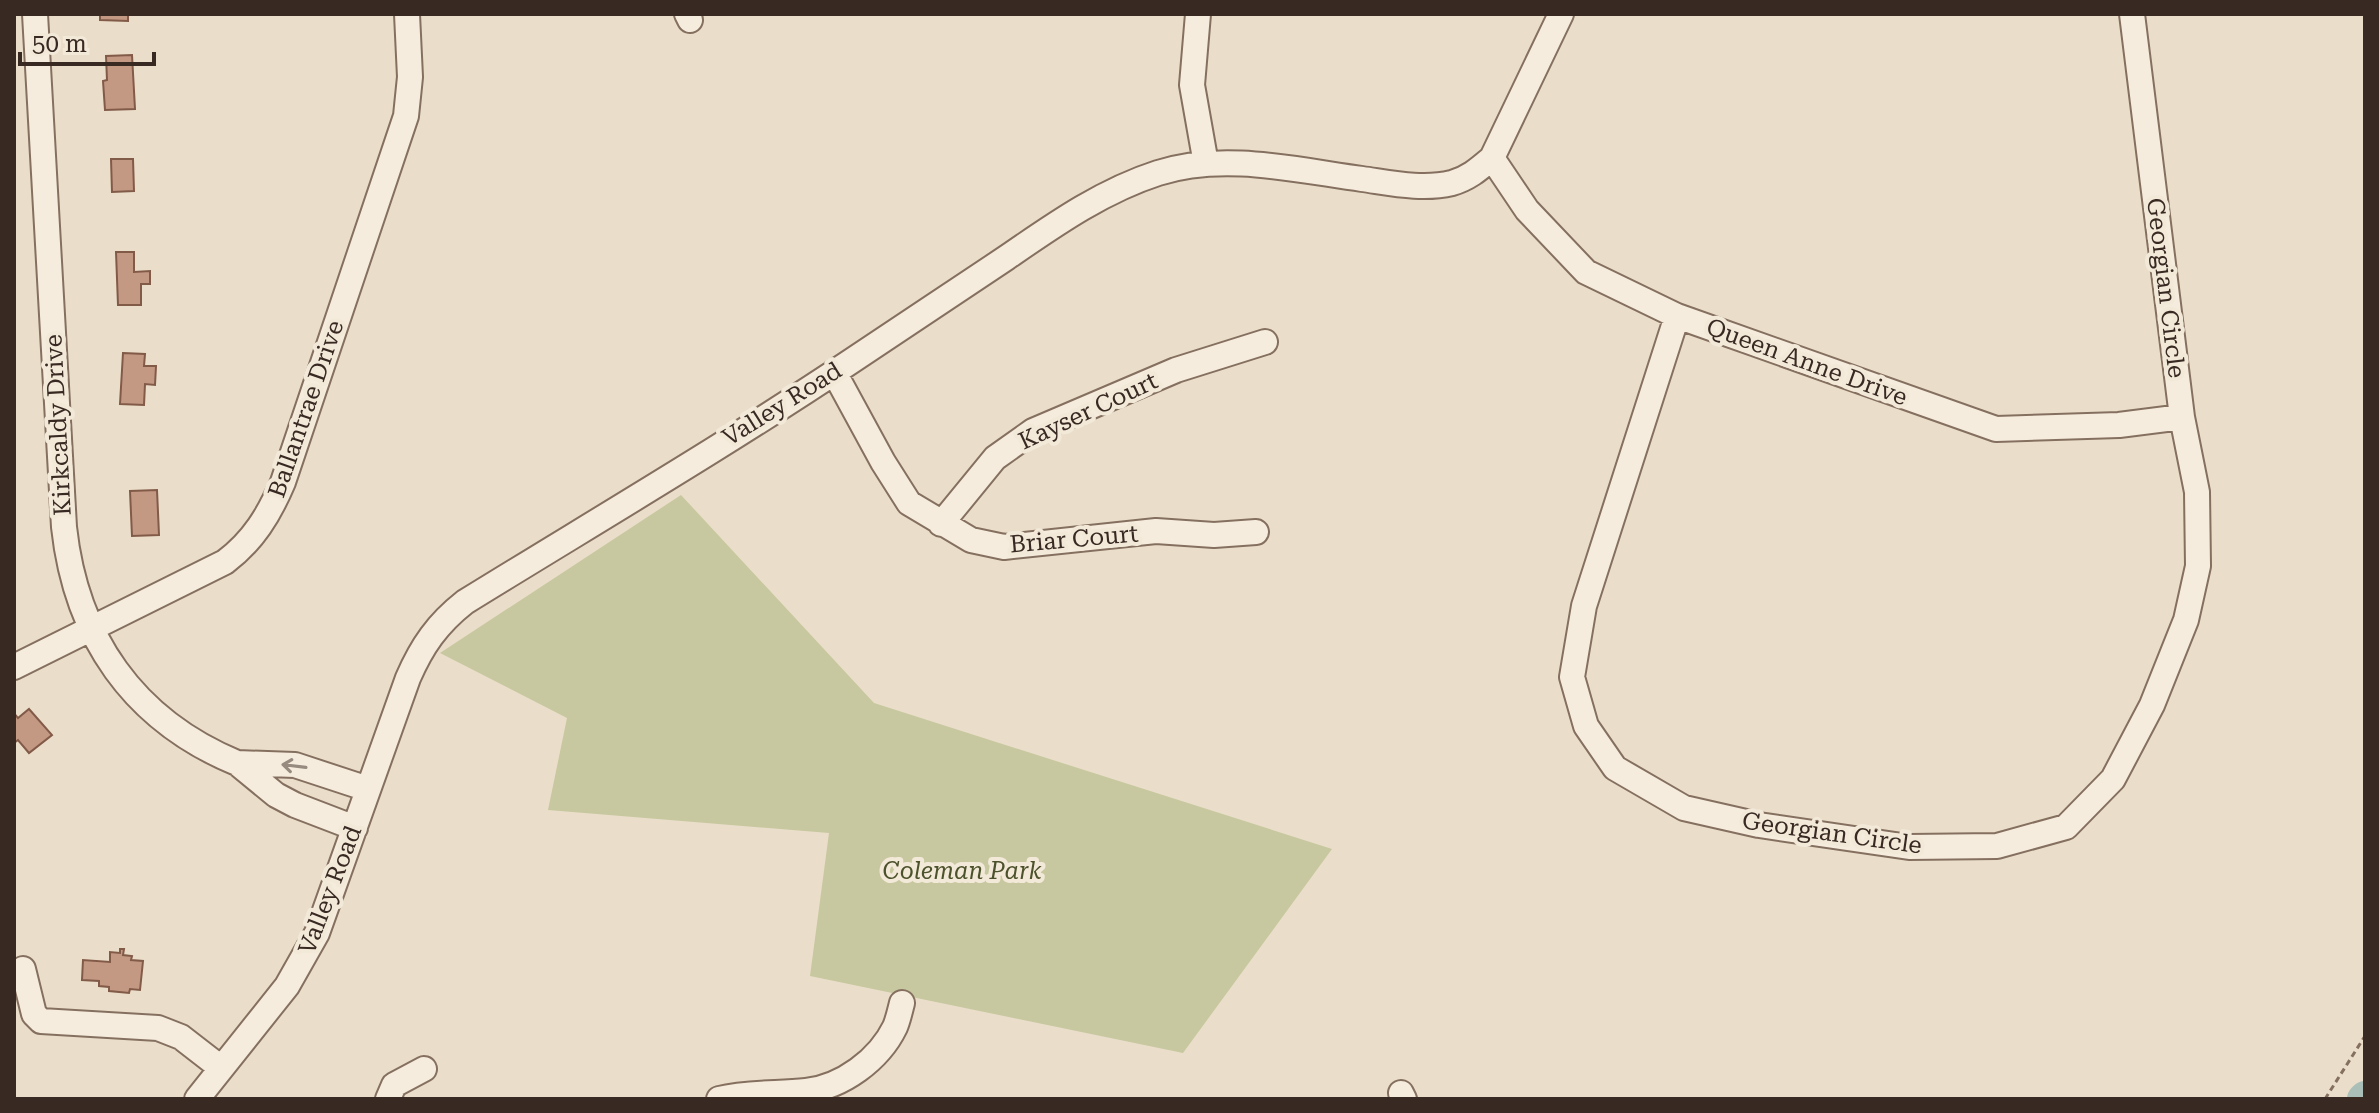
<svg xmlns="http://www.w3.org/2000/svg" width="2379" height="1113" font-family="'Roboto Serif',serif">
  <rect width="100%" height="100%" fill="#eadeca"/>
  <path fill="#c7c89f" d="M681 495 874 703 1332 849 1183 1053 810 976 829 833 548 810 567 718 440 653Z"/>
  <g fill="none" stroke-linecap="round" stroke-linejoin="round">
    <path stroke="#aabfb7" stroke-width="32" d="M2363 1099 2365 1097"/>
  </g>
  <path fill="#c49984" stroke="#825a48" stroke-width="2" d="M100 14H128V21L100 20Z
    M132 55 135 109 105 110 103 81 107 80 106 56Z
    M111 159H133L134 191 112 192Z
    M116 252H134V272L150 271V284H141V305H118Z
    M123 353 145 354 144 366H156L155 385 145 384 144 405 120 404Z
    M157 490 159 535 132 536 130 491Z
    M29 709 52 735 29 753 18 740 14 743V713L18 718Z
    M120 949H124L123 955 132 956 131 960 143 961 140 990 130 989 129 993 109 991V987L99 986V981L82 980 83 960 110 962V952L120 953Z"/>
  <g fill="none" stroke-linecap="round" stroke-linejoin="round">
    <defs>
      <path id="minor" d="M35 14 64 527C76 637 133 720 237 763
        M687 14 690 20
        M1198 14 1192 85 1206 164
        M1492 158 1527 210 1586 272 1677 316 1996 429 2119 425 2182 417
        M1677 316 1584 606 1572 677 1586 726 1615 768 1684 808 1759 825 1909 847 1997 846 2066 827 2113 779 2152 705 2186 620 2198 566 2197 492 2182 417 2132 14
        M834 372 883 462 909 503 971 540 1004 547 1156 531 1214 535 1256 532
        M941 524 995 458 1033 431 1176 370 1265 342
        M14 667 225 562C253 541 269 515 283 482L406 116 410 77 407 14
        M355 828 295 805 276 795 237 763 295 765 368 789
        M23 969 34 1014 41 1021 158 1028 181 1037 221 1068
        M1401 1093 1404 1099
        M197 1099 287 986 317 933 408 678C422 646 437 624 465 602 593 523 724 446 850 362 902 327 954 293 1006 258 1054 225 1102 191 1158 173 1223 152 1296 170 1362 179 1391 183 1422 190 1452 183 1469 178 1479 169 1492 158L1561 14
        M388 1099 394 1085 424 1069
        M719 1099C748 1092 777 1094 806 1091 842 1087 879 1060 895 1027 898 1020 900 1011 902 1003"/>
    </defs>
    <use href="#minor" stroke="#857060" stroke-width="28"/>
    <path stroke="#857060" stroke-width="3" stroke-dasharray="6 4" stroke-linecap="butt" d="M2325 1099 2365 1036"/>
    <use href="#minor" stroke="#f6ecdd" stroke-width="24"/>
  </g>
  <defs><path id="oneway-shaft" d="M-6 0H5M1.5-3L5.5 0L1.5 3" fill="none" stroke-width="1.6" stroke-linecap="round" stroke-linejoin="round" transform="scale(2)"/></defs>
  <use stroke="#978b80" href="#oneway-shaft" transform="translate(294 766) rotate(-173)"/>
  <g text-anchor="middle" stroke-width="8" stroke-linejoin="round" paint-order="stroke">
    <g font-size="24" fill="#382a22" stroke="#f3e9d9">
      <text transform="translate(2166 288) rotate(83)" y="8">Georgian Circle</text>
      <text transform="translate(1807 362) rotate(20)" y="8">Queen Anne Drive</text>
      <text transform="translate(782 404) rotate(-32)" y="8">Valley Road</text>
      <text transform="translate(306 409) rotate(-71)" y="8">Ballantrae Drive</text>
      <text transform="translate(1088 411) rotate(-25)" y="8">Kayser Court</text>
      <text transform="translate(58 425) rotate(-93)" y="8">Kirkcaldy Drive</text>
      <text transform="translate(1074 539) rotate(-5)" y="8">Briar Court</text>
      <text transform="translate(1832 833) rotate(8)" y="8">Georgian Circle</text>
      <text transform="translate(330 890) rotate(-69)" y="8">Valley Road</text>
    </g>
    <g font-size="24" font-style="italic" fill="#4c522b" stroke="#f3e9d9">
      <text x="962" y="879">Coleman Park</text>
    </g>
  </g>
  <rect width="2379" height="1113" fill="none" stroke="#382a22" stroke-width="32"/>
  <path d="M20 52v12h134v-12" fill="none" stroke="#382a22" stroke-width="4"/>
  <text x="32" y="52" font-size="24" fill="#382a22" stroke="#f3e9d9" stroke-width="6" paint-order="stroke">50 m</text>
</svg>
